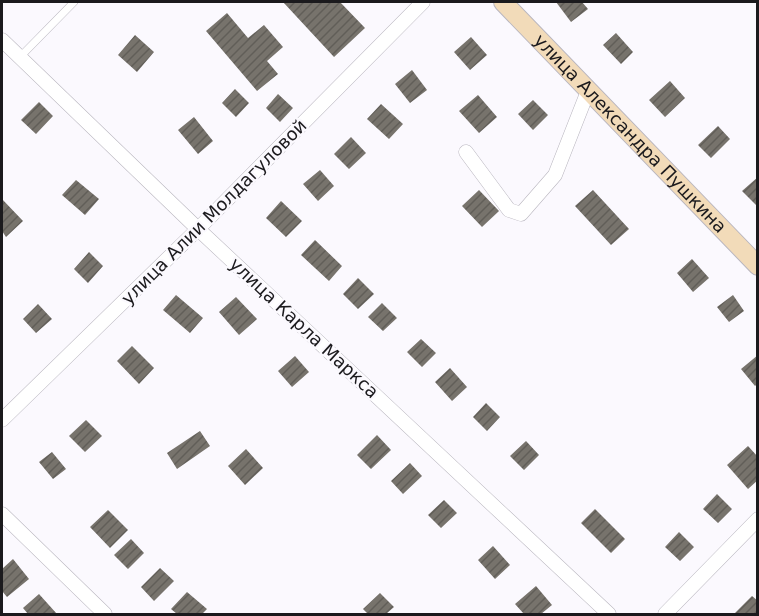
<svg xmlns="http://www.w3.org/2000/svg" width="759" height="616" font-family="'DejaVu Sans',sans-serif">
  <defs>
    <pattern id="building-hatch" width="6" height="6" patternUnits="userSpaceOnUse" patternTransform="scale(1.5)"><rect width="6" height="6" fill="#77736c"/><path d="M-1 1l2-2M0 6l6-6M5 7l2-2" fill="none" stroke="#615e58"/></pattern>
  </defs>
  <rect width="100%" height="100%" fill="#fbf9fe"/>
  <path fill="url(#building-hatch)" d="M283 2H340L365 28 334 57Z
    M556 2H582L588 9 571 22Z
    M227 13 248 38 264 25 283 47 267 61 278 74 257 91 206 31Z
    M616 33 633 52 621 64 603 45Z
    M135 35 154 52 137 72 118 55Z
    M471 37 487 55 470 70 454 52Z
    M412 70 427 90 410 103 395 84Z
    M670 81 685 98 665 117 649 100Z
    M235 89 249 103 236 117 222 103Z
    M278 94 293 108 280 122 266 108Z
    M478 95 497 117 479 133 459 111Z
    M533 100 548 115 533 130 518 114Z
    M39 102 53 116 36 134 21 120Z
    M381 104 403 124 389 139 367 119Z
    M194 117 213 141 198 154 178 130Z
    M718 126 730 139 711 158 698 145Z
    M351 137 366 153 349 169 334 154Z
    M320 170 334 186 318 201 303 184Z
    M758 177V207L742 191Z
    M76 180 99 199 85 215 62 195Z
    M479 190 499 211 482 227 462 206Z
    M593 190 629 229 611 245 575 206Z
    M2 199 23 221 6 237 2 231Z
    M281 201 302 221 286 237 266 218Z
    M315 240 342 266 329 281 301 255Z
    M89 252 103 266 88 283 74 269Z
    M692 259 709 278 693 292 677 273Z
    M358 278 374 294 358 309 343 294Z
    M176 295 203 318 190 333 163 310Z
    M733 295 744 311 729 322 717 307Z
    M236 297 257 319 239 335 219 312Z
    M382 303 397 318 383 331 368 317Z
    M38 304 52 319 36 333 23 319Z
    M421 339 436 353 422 367 407 352Z
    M132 346 154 368 139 384 117 361Z
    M758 355V383L755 386 741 369Z
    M295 356 309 372 292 387 278 371Z
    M450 368 467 387 452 401 435 382Z
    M486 403 500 417 487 431 473 417Z
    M86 420 102 436 85 452 69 436Z
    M200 431 210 446 177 469 167 453Z
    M377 435 391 450 371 469 357 455Z
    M526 441 539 455 524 470 510 456Z
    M748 446 758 457V480L748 489 727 465Z
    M246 449 263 468 245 485 228 466Z
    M52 452 66 469 53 479 39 462Z
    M410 463 422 476 403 494 391 481Z
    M717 494 732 509 718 523 703 509Z
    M444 500 457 513 441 528 428 515Z
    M595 509 625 539 611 553 581 523Z
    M108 510 128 530 110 548 90 527Z
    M679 532 694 547 680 561 665 547Z
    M131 539 144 553 128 569 114 555Z
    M493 546 510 565 495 579 478 560Z
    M13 559 29 579 7 597 2 591V569Z
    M160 568 174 581 154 601 141 587Z
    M536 586 552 605 541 614H524L515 604Z
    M187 592 207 609 202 614H177L171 609Z
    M380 593 394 607 386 614H368L363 609Z
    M39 594 57 614H28L23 608Z
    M752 596 758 601V614H734Z"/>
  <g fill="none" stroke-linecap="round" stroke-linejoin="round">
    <defs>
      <path id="lane" d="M20 57 74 2"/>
      <path id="street" d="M2 40 198 229 609 614
        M466 152 509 210 521 214 555 175 588 91
        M2 420 198 229 423 2
        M2 514 105 614
        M665 614 758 519"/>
      <g id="secondary">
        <path id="s1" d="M503 2 758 266"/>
      </g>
    </defs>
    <use href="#lane" stroke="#b9b6bf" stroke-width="8"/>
    <use href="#street" stroke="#b9b6bf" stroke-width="15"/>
    <use href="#secondary" stroke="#b9b6bf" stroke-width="20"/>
    <use href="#lane" stroke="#fff" stroke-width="7"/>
    <use href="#street" stroke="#fff" stroke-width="14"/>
    <use href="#secondary" stroke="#f2dbb9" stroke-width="18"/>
  </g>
  <g text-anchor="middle" stroke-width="4.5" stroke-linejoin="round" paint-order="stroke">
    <g font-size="18" fill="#1b1a1d" stroke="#fbf9fe">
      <text dy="6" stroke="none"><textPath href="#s1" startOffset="183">улица Александра Пушкина</textPath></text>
      <text transform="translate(214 212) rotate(-45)" y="6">улица Алии Молдагуловой</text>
      <text transform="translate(304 328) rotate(43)" y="6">улица Карла Маркса</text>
    </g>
  </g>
  <rect width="759" height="616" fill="none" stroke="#1b1a1d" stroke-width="6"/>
</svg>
